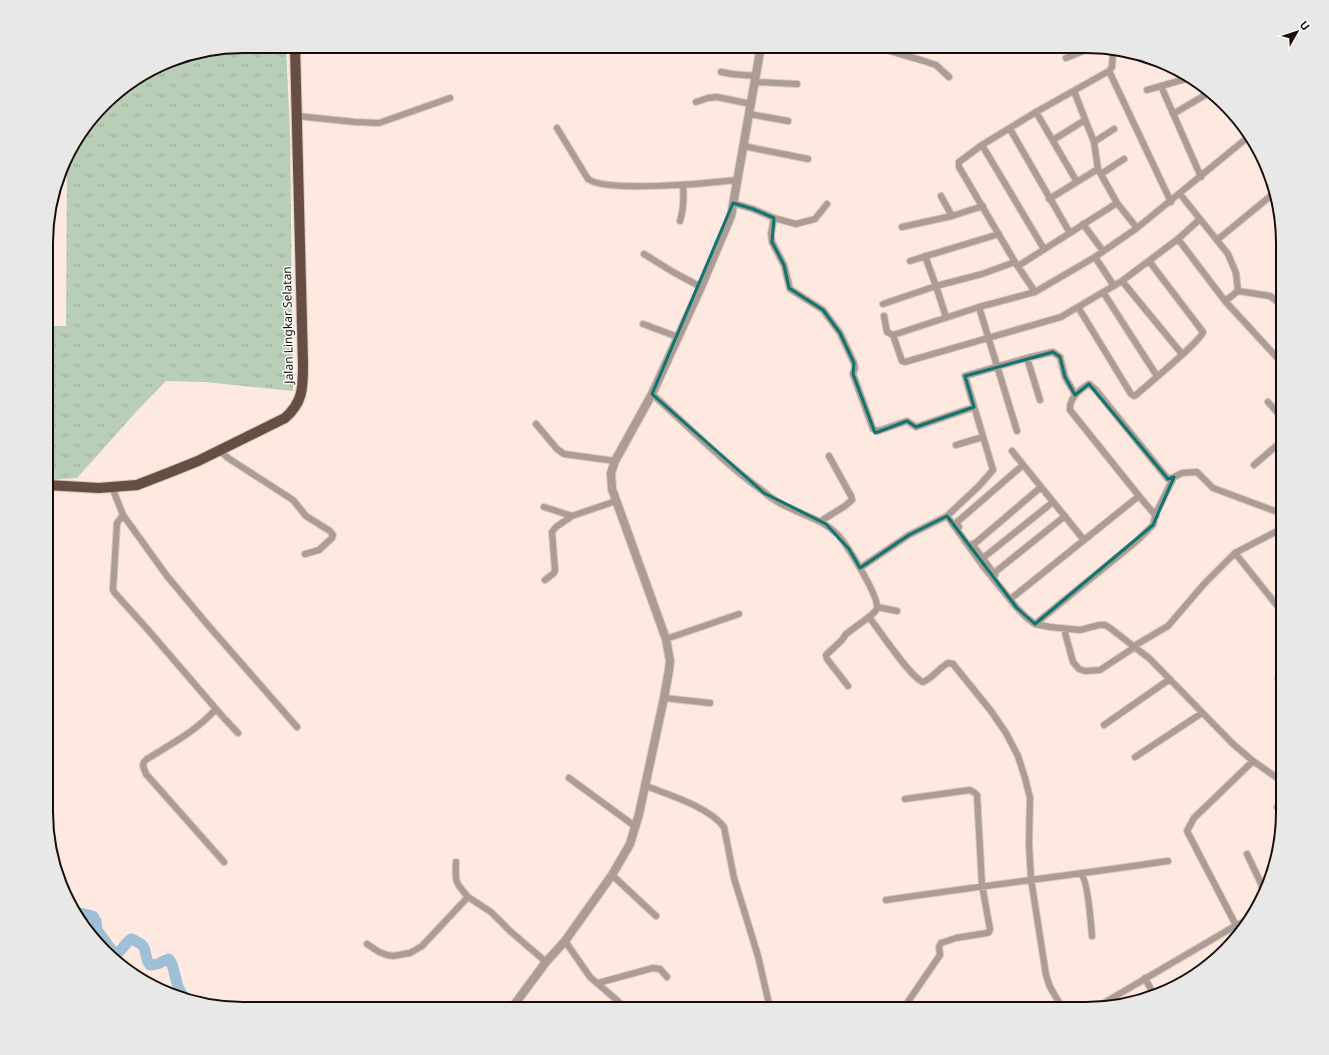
<svg xmlns="http://www.w3.org/2000/svg" width="1329" height="1055" font-family="'Noto Sans',sans-serif">
  <defs>
    <pattern id="grass-tufts" width="24" height="20" patternUnits="userSpaceOnUse"><rect width="24" height="20" fill="#b8ceb6"/><path d="M3 7l-1-3M5 7V3M7 7l1-3M15 17l-1-3M17 17v-4M19 17l1-3" fill="none" stroke="#9db09b"/></pattern>
  </defs>
  <rect width="100%" height="100%" fill="#fee9e0"/>
  <path fill="url(#grass-tufts)" d="M243 46H286L290 133 293 391 205 382 166 381 136 412 77 478 47 480V326H66L67 160 72 145 113 95 179 57Z"/>
  <g fill="none" stroke-linecap="round" stroke-linejoin="round">
    <path stroke="#9ebfd7" stroke-width="11" d="M76 912 93 916 96 921 97 930 113 952 116 954C122 951 125 943 131 939 152 947 141 952 150 965 157 966 162 961 169 959L172 964 178 987 184 998"/>
    <defs>
      <path id="minor" d="M878 46 890 51 924 61 936 65 949 77
        M1066 58 1095 46
        M1109 71 1171 202
        M721 72 732 74 755 76
        M1189 78 1161 86 1201 177
        M755 82 797 84
        M1147 90 1161 86
        M1074 91 1094 142 1098 169 1117 203
        M696 102 708 98 717 97 751 104
        M1036 112 1077 182
        M749 114 788 121
        M1173 114 1207 94 1210 91
        M297 116 355 122 379 123 450 98
        M557 128 588 179C606 193 711 183 737 180
        M1010 129 1070 233
        M1053 140 1085 120
        M1094 142 1114 129
        M982 145 1044 249
        M743 146 808 159
        M1101 174 1124 159
        M1180 194 1228 254 1236 273 1238 291 1270 296 1283 306
        M941 196 952 216
        M1049 199 1098 169
        M733 203 753 209 774 218 771 234 772 242 784 265 790 289 823 310 840 333 854 363 855 368 853 374 873 429 878 431 907 421 916 427 974 407
        M774 218 796 224 815 219 827 204
        M1200 219 1178 239 1122 281 1061 317 905 362 902 361 893 335 979 307 1035 292 1095 257 1137 228 1247 138
        M680 221C684 208 684 198 683 185
        M1083 224 1103 251
        M902 227 952 216 983 206
        M1178 239 1225 301 1283 364
        M1217 240 1273 194
        M644 254 673 272 701 287
        M1095 257 1114 286
        M910 261 999 234
        M1018 266 1117 203 1137 228
        M1122 281 1182 354
        M1035 292 1015 262 959 167V162L982 145 1036 112 1109 71 1112 67 1113 50
        M1103 292 1157 376
        M1225 301 1238 291
        M883 304 936 286 925 256
        M979 307 1017 431
        M1078 307 1131 394 1134 396 1136 395C1147 385 1200 342 1203 332L1149 261
        M884 316 887 332 893 335
        M946 317 936 286 982 274 1015 262
        M643 324 678 337
        M1027 358 1040 400
        M652 394C689 427 724 463 764 492 772 499 782 505 792 509 808 517 824 521 837 534 846 543 879 596 877 608 876 612 872 614 869 617 879 630 911 678 923 682 933 678 939 668 948 663L953 664 991 711 1006 733 1018 756 1025 778 1030 798 1029 843 1031 879 1046 975 1050 987 1063 1009
        M1268 402 1283 419
        M536 424 557 449 564 454 615 461
        M956 445 983 437
        M219 450 228 458 293 500 306 516 330 531 333 535 332 538 319 550 305 554
        M1012 451 1084 540
        M1254 465 1283 440
        M112 487 123 515 167 576 207 624 297 727
        M1139 496 1070 410C1069 398 1079 390 1089 384L1095 389 1168 479 1174 477
        M544 507 572 516 616 501
        M123 515 117 523 113 589 114 592 149 631 223 717 238 733
        M947 516 983 566 1017 608 1027 618 1035 624 1050 627 1080 630 1099 625H1105L1110 628 1150 659 1233 744 1253 761 1283 782
        M821 521 845 506 852 500 851 496 829 456
        M959 527 956 523 1023 465
        M972 544 995 575
        M973 545 1041 487
        M1235 553 1283 613
        M983 558 1053 502
        M860 568 909 535 947 516 979 486 993 470 965 376 1027 358 1053 352 1060 357 1065 377 1075 394
        M994 573 1065 516
        M545 580 554 573 555 570 552 532 556 527 572 516
        M1013 597 1139 496 1156 516
        M877 607 897 611
        M1035 624 1137 541 1153 525 1156 513 1174 477 1182 473 1197 472 1213 488 1283 514
        M1064 629 1073 662 1079 669 1085 671 1100 670 1135 647
        M666 639 739 614
        M1134 646 1168 626 1204 584 1235 553 1283 528
        M1278 679 1283 675
        M848 686 827 659 826 655 842 640 846 634 869 617
        M664 698 710 703
        M216 709C196 731 173 743 147 759L144 762 143 766 146 774 224 862
        M1104 725 1170 679
        M1135 757 1202 713
        M569 778 636 827
        M646 786C669 795 709 807 724 827L734 878 758 956 769 1004 772 1009
        M1277 807 1283 810
        M1247 854 1265 892
        M456 862C455 882 455 882 468 897
        M1081 874C1088 880 1091 924 1092 936
        M612 875 656 916
        M886 900C980 886 1074 875 1168 861
        M1240 933 1187 831 1194 818 1253 761
        M565 941 590 977 627 1009
        M367 944 379 952 387 955 393 956 410 953 422 946 468 897 491 912 510 931 546 962
        M1145 978 1154 995
        M598 983 653 968 660 969 667 977
        M1097 1007 1235 926 1248 920
        M903 1009 940 955 939 947 941 943 956 938 987 933 989 932 990 929 982 885 977 795 975 793 970 790 905 799"/>
      <path id="tertiary" d="M511 1009 546 962 565 941 612 875 630 844 639 814 664 698 669 670 670 661 666 639 612 489 611 473 615 461 652 394 701 287 731 216 761 46"/>
      <path id="trunk" d="M47 485 99 488 137 485 168 473 198 461 285 418C303 402 303 388 303 365L295 46"/>
    </defs>
    <use href="#minor" stroke="#d9c6bd" stroke-width="8"/>
    <use href="#tertiary" stroke="#d9c6bd" stroke-width="10"/>
    <use href="#trunk" stroke="#d9c6bd" stroke-width="12"/>
    <use href="#minor" stroke="#ab9c96" stroke-width="6"/>
    <use href="#tertiary" stroke="#ab9c96" stroke-width="8"/>
    <use href="#trunk" stroke="#684e42" stroke-width="10"/>
  </g>
  <path fill="none" stroke="#0f766e" stroke-width="3" stroke-linejoin="round" d="M733 203 753 209 774 218 772 242 784 265 789 288 823 310 840 333 854 363 853 374 875 433 907 421 916 427 974 407 965 376 1053 352 1060 357 1065 377 1075 395 1089 384 1168 479 1174 477 1153 525 1035 624 1017 608 947 516 909 535 860 568 849 549 826 524 764 493 652 394Z"/>
  <g text-anchor="middle" stroke-width="3" stroke-linejoin="round" paint-order="stroke">
    <g font-size="12" fill="#180d08" stroke="#fbfbfb">
      <text transform="translate(288 325) rotate(-91)" y="4">Jalan Lingkar Selatan</text>
    </g>
  </g>
  <path d="M0 0H1329V1055H0ZM243 53H1086A190 190 0 0 1 1276 243V812A190 190 0 0 1 1086 1002H243A190 190 0 0 1 53 812V243A190 190 0 0 1 243 53Z" fill="#e9e8e8" fill-rule="evenodd"/>
  <path fill="none" stroke="#180d08" stroke-width="2" d="M243 53H1086A190 190 0 0 1 1276 243V812A190 190 0 0 1 1086 1002H243A190 190 0 0 1 53 812V243A190 190 0 0 1 243 53Z"/>
  <g transform="translate(1297 32) rotate(51)" stroke="#fbfbfb" stroke-width="3" paint-order="stroke">
  <path d="M0-3L7 15L0 10L-7 15Z" fill="#180d08"/>
  <text y="-6" font-size="11" font-weight="bold" text-anchor="middle" fill="#180d08">U</text>
  </g>
</svg>
